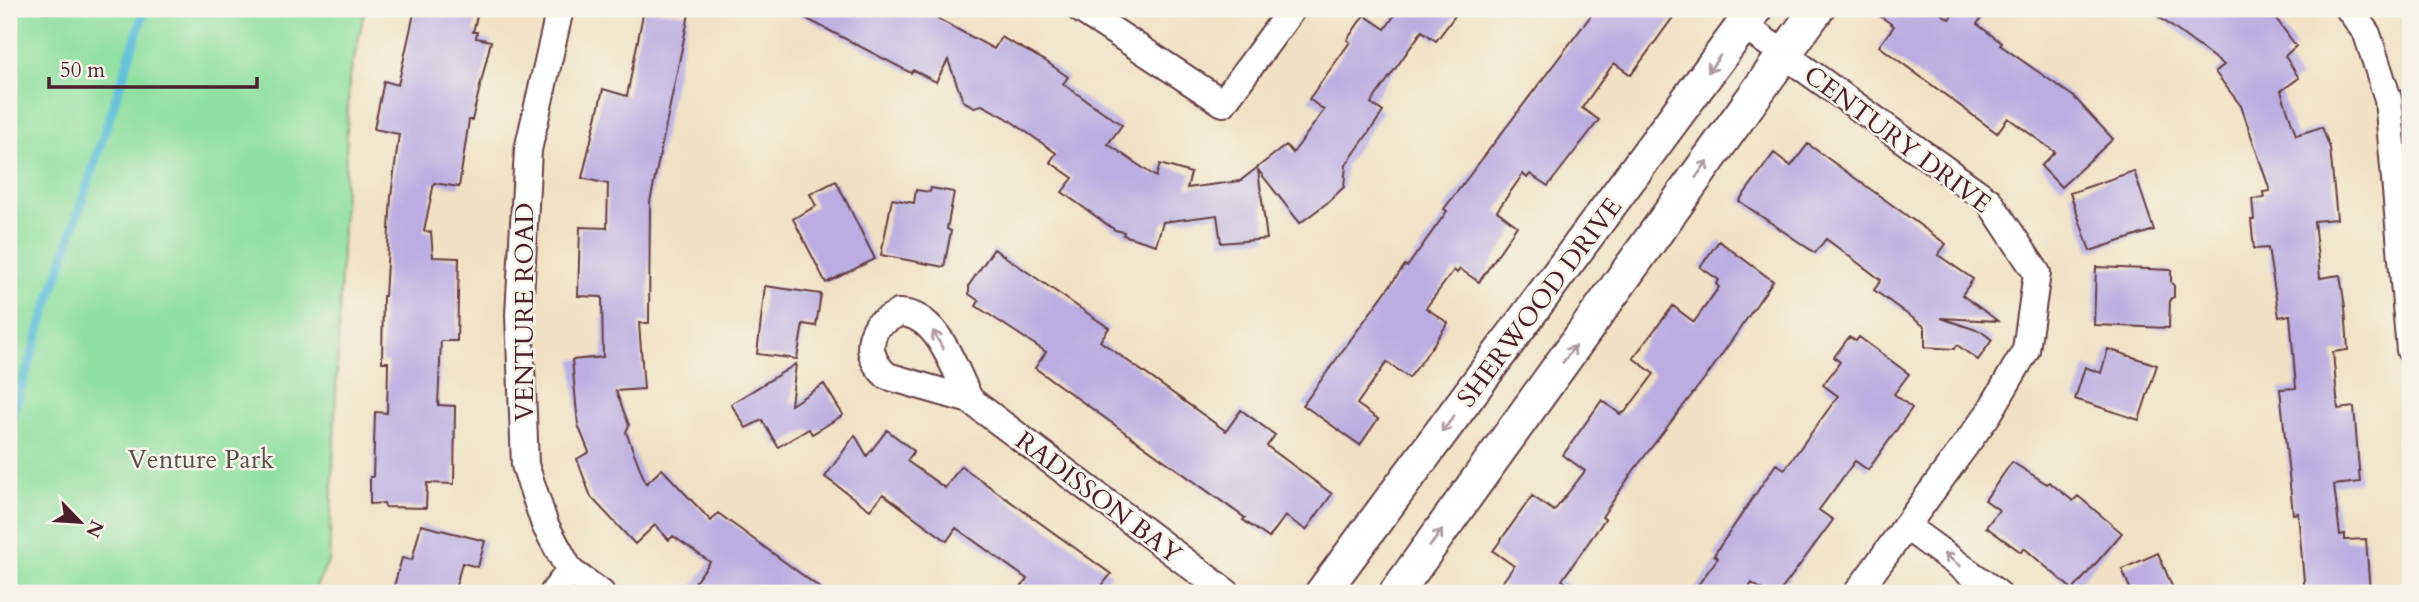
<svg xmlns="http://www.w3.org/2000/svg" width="2419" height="602" font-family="Cardo,serif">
  <rect width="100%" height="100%" fill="#f7f3e8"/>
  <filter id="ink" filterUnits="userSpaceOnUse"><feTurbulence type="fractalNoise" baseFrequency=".0143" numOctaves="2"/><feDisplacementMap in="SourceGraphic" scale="14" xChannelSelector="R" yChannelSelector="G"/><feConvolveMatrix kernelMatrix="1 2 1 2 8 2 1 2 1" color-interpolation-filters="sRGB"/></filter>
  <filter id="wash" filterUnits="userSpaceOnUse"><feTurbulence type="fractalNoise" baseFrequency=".00686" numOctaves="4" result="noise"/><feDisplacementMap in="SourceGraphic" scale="28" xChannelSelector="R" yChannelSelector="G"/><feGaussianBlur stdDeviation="1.57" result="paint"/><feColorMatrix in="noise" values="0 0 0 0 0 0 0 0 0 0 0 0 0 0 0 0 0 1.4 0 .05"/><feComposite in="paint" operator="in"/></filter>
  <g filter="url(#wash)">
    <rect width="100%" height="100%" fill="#f1e0c3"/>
    <path fill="#8edfa0" stroke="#6c7f66" stroke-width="2" d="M9 9H365L349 81 329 560 313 593H9Z"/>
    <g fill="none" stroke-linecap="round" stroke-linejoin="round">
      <path stroke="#5cbdda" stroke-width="9" d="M9 424 145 9"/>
    </g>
    <g id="blocks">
      <path fill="#bbade2" d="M415 9H462L478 12 473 32H477L476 38 491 41 472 120H469L459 187 434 183 424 231 431 232 433 257 459 258 457 341H441L438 405 455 406 454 484 427 483 426 508 385 507 384 503 370 504V477H373L375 412 387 413 388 362H382L383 296H385L391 196 399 134 374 129 384 81 398 85Z
        M644 9 689 14 650 202 649 323H639L644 389 616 391 629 425 626 432 646 484 662 469 711 521 718 513 827 593H706L693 585 710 562 673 536 669 540 655 525 635 544 591 497 577 459 589 452 578 425 572 360 603 357 602 297 578 296 580 227 607 228 608 184 582 178 603 89 627 96Z
        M788 9H944L938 19 994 49 1001 37 1044 60 1068 77 1063 84 1122 125 1108 144 1156 177 1160 164 1191 173 1187 188 1240 181 1286 145 1293 153 1324 110 1309 99 1350 42 1347 40 1364 15 1385 29 1396 13 1391 9H1460L1436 41 1422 31 1371 103 1383 112 1346 165 1344 187 1327 203 1300 223 1258 170 1267 239 1221 243 1217 215 1163 222 1156 245 1123 235 1124 232 1115 230 1062 192 1073 178 1050 162 1056 153 1005 117 982 105 974 107 963 101 948 60 936 82 913 70 911 73Z
        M1596 9H1679L1631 75 1614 63 1582 108 1599 120 1548 186 1530 174 1527 178 1523 174 1497 211 1517 226 1479 282 1460 269 1457 273 1454 270 1426 308 1448 323 1422 361 1409 378 1387 362 1357 404 1378 419 1360 445 1303 405 1405 265 1407 267 1447 211 1444 209Z
        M1870 9H1935L1949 19 1956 9H1988L1977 24 2002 43 2000 45 2074 97 2113 139 2061 187 2041 166 2055 152 2008 118 1997 133 1879 46 1894 26Z
        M2148 9H2269L2296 46 2285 56 2299 78 2281 91 2296 135 2322 127 2330 148 2337 219 2314 221 2320 278 2340 275 2345 307 2348 350 2333 352 2338 409 2354 407 2360 482 2334 485 2340 535 2345 534V540L2366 539 2370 593H2305L2298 513 2293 514 2280 389 2296 388 2290 315 2279 317 2268 248 2254 249 2251 220H2254L2252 199 2264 198 2263 192 2270 191 2241 106 2215 72 2224 65Z
        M1808 144 1946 244 1938 255 1973 279 1962 295 1998 321 1941 318 1982 332 1992 340 1978 360 1957 345 1954 349 1925 347V327L1874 290 1881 280 1826 239 1815 253 1739 201 1774 153 1791 166Z
        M2134 171 2154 230 2090 251 2070 193Z
        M836 181 875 259 826 283 793 219 816 206 810 194Z
        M931 188 954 192 947 229 951 231 944 267 881 255 892 199 914 203 916 190 930 192Z
        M1719 241 1773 281 1711 370 1634 470 1602 517 1605 519 1562 580 1580 593H1514L1501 584 1514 566 1493 551 1532 496 1554 511 1585 471 1563 455 1602 400 1620 414 1625 412 1654 374 1633 358 1673 306 1694 322 1719 287 1716 284 1719 280 1700 267Z
        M994 249 1109 328 1100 341 1226 431 1241 410 1275 435 1267 446 1332 494 1306 530 1285 516 1269 538 1243 520 1245 518 1035 368 1046 352 976 306 979 301 969 294V285Z
        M2096 267 2171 270V282L2174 286V297L2170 299 2169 328 2094 325Z
        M765 286 821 294 816 326 803 324 797 359 757 354Z
        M1849 337 1856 341 1859 337 1909 374 1894 394 1912 408 1868 470 1855 461 1819 510 1833 520 1779 593H1767L1752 583 1745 593H1692L1718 558 1714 555 1776 464 1785 469 1838 396 1823 385 1840 362 1834 357Z
        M2108 349 2157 365 2139 420 2075 399 2085 367 2101 373Z
        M796 364 791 405 824 384 843 415 812 434 809 429 778 447 762 420 746 428 731 404Z
        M887 430 914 451 907 461 945 488 961 466 1111 574 1096 593H1017L1027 579 956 528 947 541 883 494 870 510 825 477 855 435 867 456Z
        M2012 462 2047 484 2049 482 2073 501 2078 496 2122 533 2073 590 2024 548 2021 552 1986 527 1999 510 1985 500Z
        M421 525 485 541 478 567 462 563 454 593H392L402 558 412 560Z
        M2158 553 2175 593H2132L2122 569Z"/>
    </g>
  </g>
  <g filter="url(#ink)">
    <use href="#blocks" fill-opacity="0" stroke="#633c42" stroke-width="2"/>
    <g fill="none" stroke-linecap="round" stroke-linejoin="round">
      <defs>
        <path id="minor" d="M560 9 528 150 519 315 525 465 545 525 570 571 601 593
          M1080 9 1223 103 1292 9
          M2349 9 2367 34 2388 99 2410 350
          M1743 25 1989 201 2037 273 2026 350 1989 413 1857 593
          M970 400C954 369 938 312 898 313L878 325C866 344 870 361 887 376L970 400 1227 593
          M1907 527 1997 593
          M553 593 570 571"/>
        <path id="tertiary" d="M1322 593 1755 9
          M1396 593 1817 9"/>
      </defs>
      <use href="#minor" stroke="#633c42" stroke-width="30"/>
      <use href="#tertiary" stroke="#633c42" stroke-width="37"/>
      <use href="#minor" stroke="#fff" stroke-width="26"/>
      <use href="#tertiary" stroke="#fff" stroke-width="33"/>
    </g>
    <defs><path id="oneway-shaft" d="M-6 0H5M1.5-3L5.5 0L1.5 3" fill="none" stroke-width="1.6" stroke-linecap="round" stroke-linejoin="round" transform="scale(1.75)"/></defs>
    <g stroke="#ae9aa0">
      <use href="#oneway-shaft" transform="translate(1714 64) rotate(126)"/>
      <use href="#oneway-shaft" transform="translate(1702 169) rotate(-54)"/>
      <use href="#oneway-shaft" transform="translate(938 340) rotate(-119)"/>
      <use href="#oneway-shaft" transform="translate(1569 354) rotate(-54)"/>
      <use href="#oneway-shaft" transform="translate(1448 424) rotate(127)"/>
      <use href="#oneway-shaft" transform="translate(1436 538) rotate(-54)"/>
      <use href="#oneway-shaft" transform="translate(1952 560) rotate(-143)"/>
    </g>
  </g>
  <g text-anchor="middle" stroke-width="5" stroke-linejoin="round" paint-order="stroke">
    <g font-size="26" fill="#4a1f2b" stroke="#f7f3e8">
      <text transform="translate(1898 139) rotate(37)" y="9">CENTURY DRIVE</text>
      <text transform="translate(1539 302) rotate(-53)" y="9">SHERWOOD DRIVE</text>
      <text transform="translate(524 312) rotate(-90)" y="9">VENTURE ROAD</text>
      <text transform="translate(1099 497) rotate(37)" y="9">RADISSON BAY</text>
    </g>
    <g font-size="26" fill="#5b4f48" stroke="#f7f3e8">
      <text x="201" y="468">Venture Park</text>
    </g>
  </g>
  <rect width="2419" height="602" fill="none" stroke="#f7f3e8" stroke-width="35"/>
  <g transform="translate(80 522) rotate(115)" stroke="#f7f3e8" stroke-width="5" paint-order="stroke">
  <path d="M0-5L12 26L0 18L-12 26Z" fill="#4a1f2b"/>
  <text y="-10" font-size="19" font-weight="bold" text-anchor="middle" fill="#4a1f2b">N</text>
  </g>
  <path d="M49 77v10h208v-10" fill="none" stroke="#4a1f2b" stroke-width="3.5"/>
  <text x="60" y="77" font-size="21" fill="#4a1f2b" stroke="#f7f3e8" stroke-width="5" paint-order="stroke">50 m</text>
</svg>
